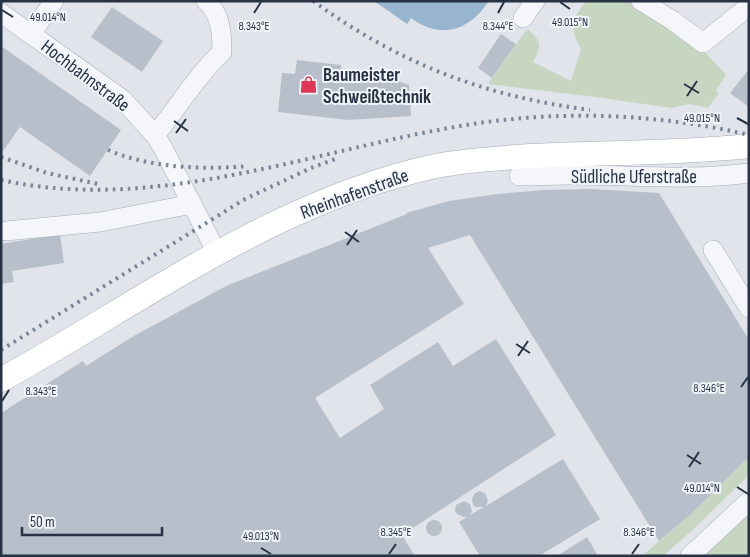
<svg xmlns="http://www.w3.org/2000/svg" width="750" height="557" font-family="'Sofia Sans Condensed',sans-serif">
  <rect width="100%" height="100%" fill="#e1e5eb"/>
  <path fill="#c7d6c1" d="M586 1H628L695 41 726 75 716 90 719 93 708 108 689 104 671 108 595 97 488 84 527 29C542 41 542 46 533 62L571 81 581 49C569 27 571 21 586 1Z
    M749 457V475L696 527 663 556H642L691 514Z
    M749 512V556H703Z"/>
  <path fill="#98b5cf" d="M374 1H489C469 31 441 40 411 18L407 24Z"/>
  <path fill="#b7bfca" d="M112 7 163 41 142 72 91 37Z
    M501 34 516 44 492 78 478 68Z
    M1 46 121 130 90 176 20 127 1 154Z
    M297 60 341 65 340 80 352 81V83L395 80 409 85 411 116 348 120 278 112 282 73 295 74Z
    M749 69V107L730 93Z
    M592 189 659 193 749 340V457L691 514 659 541 470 235 428 248 464 304 315 398 340 438 384 409 370 385 438 342 453 366 496 339 556 435 402 535 415 556H1V413L83 361 86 366 132 337 226 286 407 214 406 213 449 201 497 194 544 190Z
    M60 234 64 263 12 271 14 282 1 284V244Z
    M563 459 600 519 539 556H480L459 522 467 517H464L457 514 455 511 456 505 464 501 470 504 472 511 470 515 484 507H476L473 505 472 498 475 493 480 491 486 494 488 501 486 506Z
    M426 528a8 8 0 1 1 16 0a8 8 0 1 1-16 0Z
    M587 537 598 556H557Z"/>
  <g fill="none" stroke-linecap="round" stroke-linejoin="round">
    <defs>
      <path id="minor" d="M641 1 672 20 703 43 749 6
        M1 13 122 99 155 135 163 148 217 253
        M523 18 535 1
        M31 34 54 1
        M155 135C178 108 196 76 222 52 222 34 221 14 206 1
        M519 176C537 176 555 175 573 175 631 175 690 181 749 173
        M6 231 100 222 192 204
        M713 250 749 308
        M690 556 749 501"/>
      <path id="major" d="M1 380C142 302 276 200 436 166 467 160 500 158 532 156 604 152 677 154 749 146"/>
    </defs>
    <use href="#minor" stroke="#a5acb6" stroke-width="20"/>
    <use href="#major" stroke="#9faab8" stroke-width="25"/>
    <use href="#minor" stroke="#f4f6f9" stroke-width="19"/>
    <use href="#major" stroke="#fff" stroke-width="24"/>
    <path stroke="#798597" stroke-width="4" stroke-dasharray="2.5 5" stroke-linecap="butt" d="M313 1C400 64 484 96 590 110
      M108 150C150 168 203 170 248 166
      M1 157 47 173 98 184
      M1 180C157 214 313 150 466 125 559 110 656 113 749 135
      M1 350 245 199 311 168 338 158"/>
  </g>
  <path fill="none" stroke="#273345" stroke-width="2" d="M560 2 570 9M2 10 13 17M254 13 261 2M498 13 504 2M684 84 699 93M687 96 697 81M737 118 748 124M174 121 188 131M176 133 186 119M345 232 359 242M347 245 357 230M516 344 530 353M518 356 528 341M741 387 748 377M2 401 9 390M687 455 701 464M689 467 699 452M737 487 748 494M261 548 271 554M389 554 396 544M632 554 639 544"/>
  <defs>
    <symbol id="shop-bare" viewBox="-9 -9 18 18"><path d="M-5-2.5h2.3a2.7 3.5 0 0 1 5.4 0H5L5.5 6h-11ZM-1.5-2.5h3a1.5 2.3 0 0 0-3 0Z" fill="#dd3957" stroke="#f1f4f8" stroke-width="2.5" paint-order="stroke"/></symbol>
  </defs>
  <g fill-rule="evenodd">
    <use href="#shop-bare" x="296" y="72" width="25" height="25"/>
  </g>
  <g text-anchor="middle" stroke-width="4" stroke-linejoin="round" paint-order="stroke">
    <g font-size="19" font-weight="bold" fill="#273345" stroke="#f1f4f8" text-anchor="start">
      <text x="323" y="81">Baumeister<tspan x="323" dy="22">Schweißtechnik</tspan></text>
    </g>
    <g font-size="19" fill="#273345" stroke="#f1f4f8">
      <text transform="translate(86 75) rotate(37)" y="7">Hochbahnstraße</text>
      <text x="634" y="183">Südliche Uferstraße</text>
      <text transform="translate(354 193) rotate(-20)" y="7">Rheinhafenstraße</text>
    </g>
  </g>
  <g font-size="12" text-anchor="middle" fill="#273345" stroke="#f1f4f8" stroke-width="4" stroke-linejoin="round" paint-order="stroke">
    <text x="48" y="21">49.014°N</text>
    <text x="570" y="26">49.015°N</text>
    <text x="254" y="30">8.343°E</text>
    <text x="498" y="30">8.344°E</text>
    <text x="702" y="122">49.015°N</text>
    <text x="709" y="392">8.346°E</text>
    <text x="41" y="395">8.343°E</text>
    <text x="702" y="492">49.014°N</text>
    <text x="396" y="536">8.345°E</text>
    <text x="639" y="536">8.346°E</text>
    <text x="261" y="540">49.013°N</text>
  </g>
  <rect width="750" height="557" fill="none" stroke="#273345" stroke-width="5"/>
  <path d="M22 527v8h140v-8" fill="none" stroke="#273345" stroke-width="2.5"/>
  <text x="30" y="527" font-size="15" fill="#273345" stroke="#f1f4f8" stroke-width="4" paint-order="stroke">50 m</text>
</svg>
